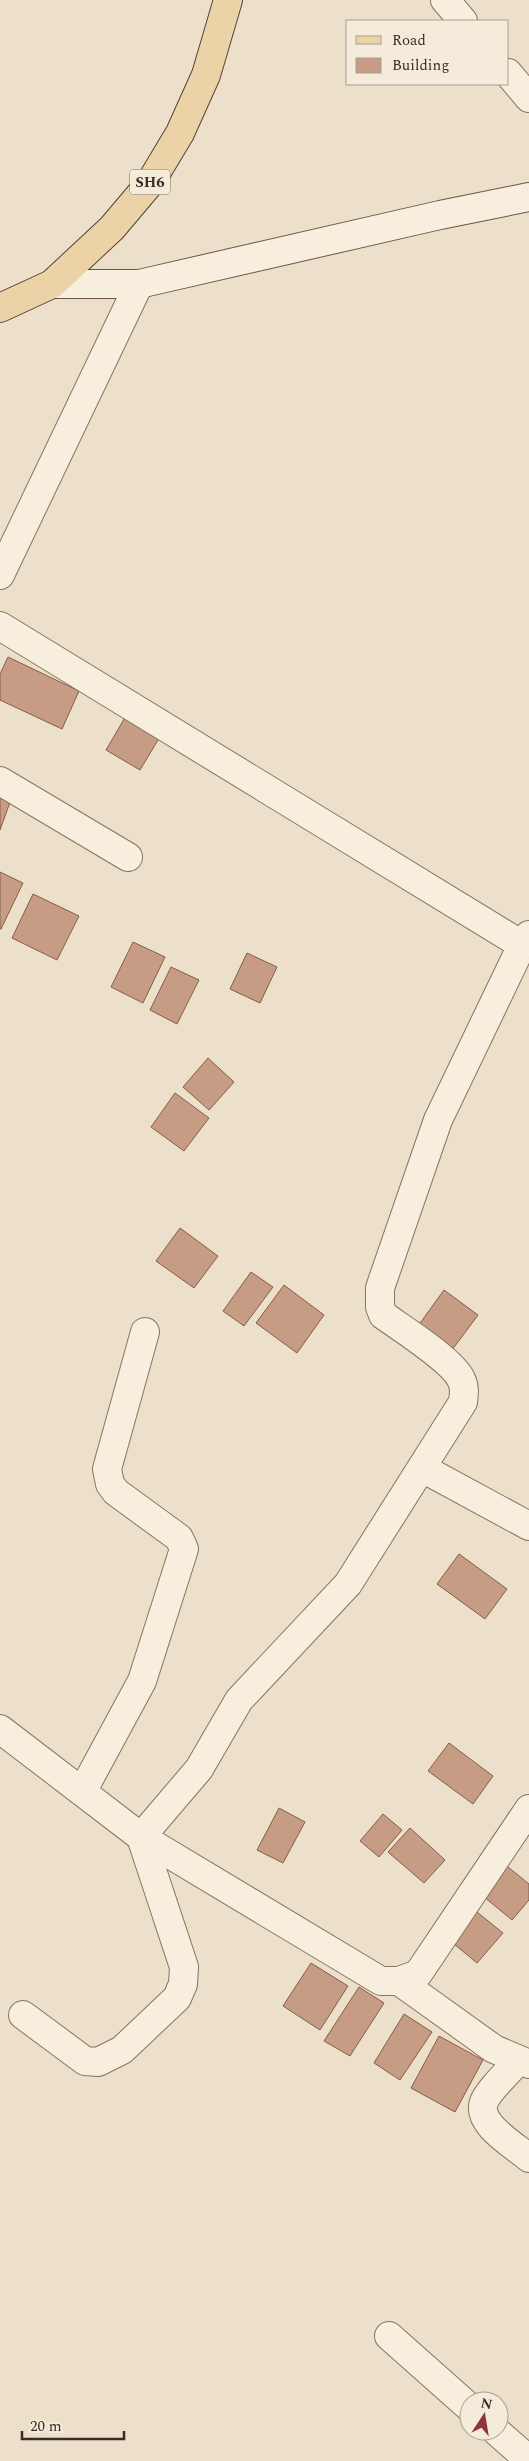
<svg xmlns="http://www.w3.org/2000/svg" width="529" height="2461" font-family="Spectral,serif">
  <rect width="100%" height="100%" fill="#ece0cb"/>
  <path fill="#c79c84" stroke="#855d48" d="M8 657 79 691 62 729 0 700V674Z
    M127 714 161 735 140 770 106 750Z
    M0 790 13 794 0 830Z
    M0 872 23 883 1 929H0Z
    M33 894 79 916 57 960 12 938Z
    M133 942 165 957 143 1003 111 987Z
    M247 953 277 967 260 1003 230 989Z
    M171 967 199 980 177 1024 150 1010Z
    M208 1058 234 1082 209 1110 183 1087Z
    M175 1093 209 1118 184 1151 151 1127Z
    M180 1228 218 1256 194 1288 156 1261Z
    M251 1272 273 1287 244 1326 223 1311Z
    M284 1285 324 1315 297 1353 256 1323Z
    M444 1290 478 1315 452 1350 418 1326Z
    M459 1554 507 1589 485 1619 437 1584Z
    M449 1743 493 1776 473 1804 428 1771Z
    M279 1808 305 1822 283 1863 257 1850Z
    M383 1814 402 1830 379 1857 360 1841Z
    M410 1828 445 1860 424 1883 388 1852Z
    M502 1862 529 1884V1900L512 1920 478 1892Z
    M472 1908 503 1933 477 1963 448 1939Z
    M311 1963 348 1986 320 2030 283 2006Z
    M359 1987 384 2003 350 2056 324 2041Z
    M404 2014 432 2032 400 2080 374 2063Z
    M439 2036 483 2060 455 2112 411 2088Z"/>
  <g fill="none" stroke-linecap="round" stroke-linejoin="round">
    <defs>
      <path id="minor" d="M445 0 463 21
        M508 73 529 98
        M0 575 139 284
        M0 626 522 945
        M0 781 128 857
        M422 1468 529 1526
        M0 1729 141 1837 381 1981H399L418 1974 529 1809
        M82 1792 142 1681 184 1549 179 1538 116 1492 110 1484 107 1469 145 1332
        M399 1981 494 2049 529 2064
        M23 2015 85 2061 98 2062 122 2050 177 1998 183 1984 184 1967 141 1837 199 1769 239 1700 348 1584 463 1402C464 1393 465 1387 461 1379 452 1360 401 1328 383 1315L380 1307V1288L438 1120 522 945 529 935
        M519 2060C510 2070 488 2091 484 2102 476 2124 514 2145 529 2158
        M389 2336 469 2407
        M496 2431 529 2460"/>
      <path id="secondary" d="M52 284H139L440 215 529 197"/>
      <path id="primary" d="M0 308 52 284 112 228 150 183 180 133 206 75 228 0"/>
    </defs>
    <use href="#minor" stroke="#887360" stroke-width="30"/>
    <use href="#secondary" stroke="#6a5443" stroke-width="30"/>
    <use href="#primary" stroke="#564234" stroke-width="30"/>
    <use href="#minor" stroke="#f7eede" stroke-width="28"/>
    <use href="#secondary" stroke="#f7eede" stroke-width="28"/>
    <use href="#primary" stroke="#ebd2a7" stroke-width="28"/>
  </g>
  <g text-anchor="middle" stroke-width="4" stroke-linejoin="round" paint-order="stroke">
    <rect fill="#f4ebda" stroke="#726559" stroke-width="1" x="130" y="169.5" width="40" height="25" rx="4"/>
    <g font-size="15" font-weight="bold" fill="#3a2c22">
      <text x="150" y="187">SH6</text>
    </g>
  </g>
  <rect x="346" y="20" width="162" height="65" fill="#f4ebda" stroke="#aa9f90"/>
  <rect x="356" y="36" width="25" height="8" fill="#ebd2a7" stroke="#aa9f90"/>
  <text x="392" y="45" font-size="15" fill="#3a2c22">Road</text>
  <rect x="356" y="58" width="25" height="15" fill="#c79c84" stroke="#aa9f90"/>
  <text x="392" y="70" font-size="15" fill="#3a2c22">Building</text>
  <g transform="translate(484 2416) rotate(12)"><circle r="24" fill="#f4ebda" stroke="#aa9f90"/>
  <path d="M0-4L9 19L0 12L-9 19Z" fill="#92353b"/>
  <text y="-8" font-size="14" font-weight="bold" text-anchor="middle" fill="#3a2c22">N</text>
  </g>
  <path d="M22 2431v8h102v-8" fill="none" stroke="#3a2c22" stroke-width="2.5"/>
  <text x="30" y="2431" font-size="15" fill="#3a2c22" stroke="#f4ebda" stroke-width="4" paint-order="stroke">20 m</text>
</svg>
